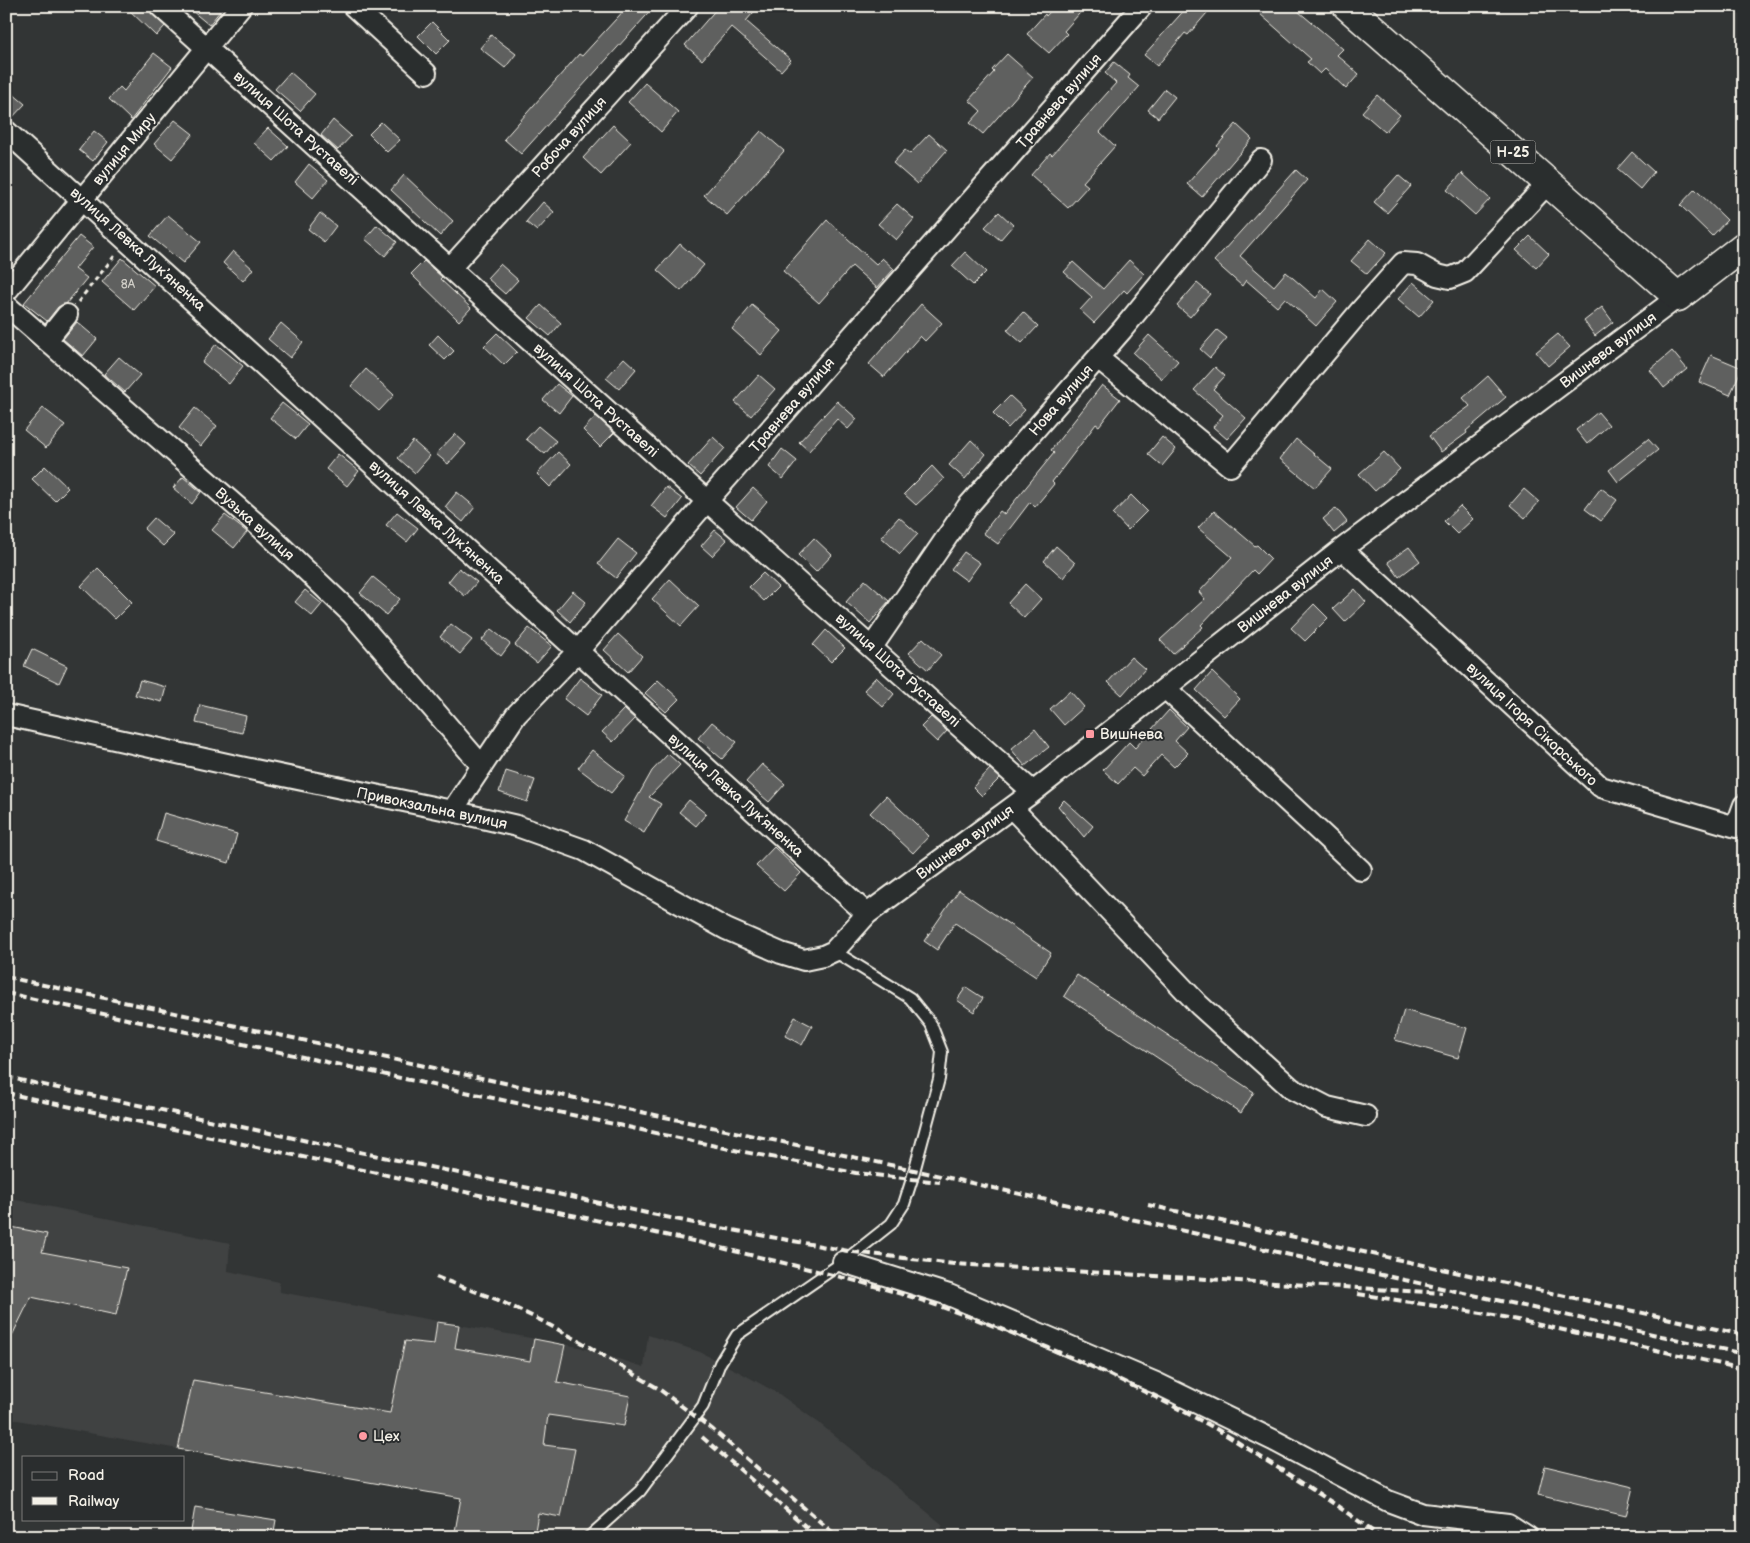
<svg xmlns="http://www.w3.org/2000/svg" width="1750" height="1543" font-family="'Balsamiq Sans',sans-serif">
  <rect width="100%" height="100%" fill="#323535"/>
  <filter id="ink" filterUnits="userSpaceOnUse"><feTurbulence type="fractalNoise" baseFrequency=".02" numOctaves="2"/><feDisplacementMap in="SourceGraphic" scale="10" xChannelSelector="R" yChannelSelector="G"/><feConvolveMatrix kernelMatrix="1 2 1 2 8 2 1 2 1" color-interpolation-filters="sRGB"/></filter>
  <g filter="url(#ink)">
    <path fill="#404242" d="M6 1198 230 1243 228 1271 279 1282 280 1292 579 1347 644 1367 648 1335 700 1352 741 1373 779 1394 819 1423 943 1525 936 1537H454L460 1497 178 1449 6 1418Z"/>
    <path fill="#5f605f" stroke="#f4f1e8" d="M125 6H147L152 14 165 26 156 36Z
      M186 6H224L209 25Z
      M628 6H655L521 154 504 139 579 54 582 56Z
      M719 6H759L746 21 791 60 781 71 731 27 702 60 685 45Z
      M1055 6H1086L1064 31 1067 34 1049 53 1027 34 1045 14 1046 16Z
      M1188 6H1213L1188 35 1185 33 1157 66 1144 55Z
      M1267 6H1292L1343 49 1337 55 1359 74 1346 89 1325 69 1320 74 1307 62 1311 59 1260 14Z
      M432 22 450 40 436 54 418 36Z
      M491 35 516 54 505 68 480 48Z
      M154 53 172 67 131 120 109 99 120 87 124 91Z
      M1007 54 1033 77 983 134 970 123 981 111 969 100 994 72 992 70Z
      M1114 62 1130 75 1128 78 1139 87 1100 132 1115 146 1083 182 1088 186 1068 208 1031 175 1050 153 1052 155 1116 83 1105 73Z
      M290 72 315 94 300 111 275 89Z
      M645 83 678 112 661 132 628 102Z
      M6 88 25 104 10 120 6 119Z
      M1165 89 1175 97 1158 118 1148 110Z
      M1377 95 1400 115 1385 132 1362 112Z
      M175 120 193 134 172 159 154 144Z
      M333 120 351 136 338 150 321 135Z
      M381 122 400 140 387 152 369 134Z
      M1236 124 1252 139 1202 197 1187 184 1219 148 1217 146Z
      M613 125 631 142 601 175 583 158Z
      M268 128 288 146 274 161 254 143Z
      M94 131 108 142 93 161 79 150Z
      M761 131 784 151 727 215 704 195Z
      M929 134 947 150 917 184 893 163 905 150 910 154Z
      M1632 152 1654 172 1640 189 1617 169Z
      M309 164 328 180 313 198 295 182Z
      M1296 170 1307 180 1240 256 1274 286 1286 272 1316 298 1323 289 1337 302 1316 326 1285 298 1277 307 1246 280 1242 286 1214 261Z
      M1462 173 1490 199 1475 215 1447 190Z
      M404 175 453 221 440 236 391 190Z
      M1398 175 1411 186 1387 213 1374 202Z
      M1695 189 1727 220 1712 236 1680 205Z
      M543 202 554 212 537 231 526 222Z
      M897 204 914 219 896 240 878 224Z
      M999 212 1013 225 1000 240 985 227Z
      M320 213 336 226 324 242 308 229Z
      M168 215 201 242 183 263 150 236Z
      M827 220 876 264 882 258 894 269 877 288 852 266 819 303 783 271Z
      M377 225 397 242 385 256 365 239Z
      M79 236 93 247 75 269 87 278 66 304 58 307 47 321 24 303Z
      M1530 236 1549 254 1536 268 1516 250Z
      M1370 239 1386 253 1367 274 1351 261Z
      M680 244 704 265 681 291 657 270Z
      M233 251 253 269 243 281 223 263Z
      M965 252 986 272 973 285 952 266Z
      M122 258 155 286 134 310 102 282Z
      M1129 260 1144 274 1127 293 1124 290 1094 323 1080 310 1092 297 1064 272 1073 262 1103 289Z
      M424 261 442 277 440 279 471 308 459 321 411 274Z
      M500 264 518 280 505 294 487 278Z
      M1413 282 1434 300 1419 317 1398 299Z
      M1197 283 1210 294 1190 317 1177 306Z
      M921 304 942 323 925 341 920 336 884 377 869 364Z
      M541 305 561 323 550 336 529 318Z
      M752 305 782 331 761 355 732 329Z
      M1602 307 1613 322 1595 336 1584 321Z
      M1023 312 1038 326 1022 343 1007 330Z
      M77 322 97 339 83 356 63 339Z
      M281 323 303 342 290 358 268 339Z
      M1217 330 1227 338 1210 358 1200 349Z
      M497 333 517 352 504 365 484 346Z
      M1558 334 1570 347 1548 366 1536 352Z
      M438 335 454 351 445 360 429 345Z
      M1149 335 1178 361 1162 379 1133 353Z
      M216 344 243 366 229 384 202 362Z
      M1672 351 1687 369 1664 388 1650 370Z
      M1711 355 1742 368 1730 395 1699 382Z
      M119 357 140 375 125 392 104 374Z
      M624 358 636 369 619 389 606 378Z
      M1215 367 1225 376 1213 389 1246 418 1227 439 1213 427 1223 415 1194 390Z
      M366 369 394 395 379 411 351 386Z
      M759 375 775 389 751 416 735 402Z
      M1488 376 1506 397 1466 431 1467 433 1441 452 1429 436 1470 406 1463 398Z
      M557 384 572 396 559 413 543 400Z
      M1102 385 1120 399 1099 426 1096 424 1052 482 1054 484 1035 507 1030 502 998 544 983 533 1000 511 1004 514 1054 453 1051 450Z
      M1010 396 1025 410 1008 428 993 413Z
      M837 401 857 419 848 429 837 419 809 451 799 442Z
      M282 403 308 424 296 439 270 418Z
      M43 408 65 425 46 448 24 430Z
      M195 408 217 426 201 446 179 428Z
      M1598 412 1609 425 1587 444 1576 430Z
      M596 416 614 433 600 447 583 430Z
      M538 426 556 441 545 454 526 439Z
      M455 434 466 444 448 464 436 454Z
      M713 437 725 448 700 476 688 465Z
      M1162 437 1176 449 1162 466 1148 454Z
      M1296 439 1332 469 1315 488 1280 459Z
      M1648 439 1658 450 1618 482 1609 470Z
      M971 440 986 454 965 479 949 465Z
      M413 441 430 456 415 473 398 458Z
      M782 449 797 461 783 479 769 467Z
      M558 452 571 464 550 487 537 474Z
      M1384 452 1400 469 1375 491 1359 474Z
      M338 454 359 471 347 486 326 469Z
      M45 466 68 488 55 501 32 479Z
      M932 466 944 479 916 505 904 494Z
      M183 477 201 492 192 504 173 488Z
      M666 487 682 499 667 518 651 506Z
      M753 488 767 501 751 520 736 507Z
      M1601 488 1617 500 1601 521 1585 509Z
      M1524 489 1539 502 1525 518 1510 505Z
      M457 492 475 507 463 522 445 507Z
      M1131 495 1147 511 1128 530 1113 514Z
      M1460 506 1473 519 1457 534 1444 521Z
      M1336 508 1347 522 1334 533 1323 519Z
      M1214 511 1255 546 1257 545 1271 559 1257 574 1253 570 1201 625 1203 627 1173 654 1160 640 1205 599 1199 592 1232 557 1198 528Z
      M397 512 418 528 407 542 386 525Z
      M225 515 247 532 234 548 212 530Z
      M899 517 918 534 900 554 881 537Z
      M154 518 174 535 163 546 144 529Z
      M715 530 727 540 712 556 701 546Z
      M814 538 832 555 816 572 798 555Z
      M618 539 636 553 616 578 598 564Z
      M1056 546 1075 563 1063 578 1044 561Z
      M1409 547 1420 561 1399 577 1388 562Z
      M964 552 980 563 967 581 951 569Z
      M98 568 132 602 115 619 81 586Z
      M459 568 477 582 465 596 448 582Z
      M763 573 778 587 764 601 749 587Z
      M373 577 400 599 386 615 360 593Z
      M670 579 699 606 681 626 652 599Z
      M865 580 889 601 870 623 846 602Z
      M1025 584 1041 599 1024 618 1008 603Z
      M1355 589 1366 602 1345 622 1333 609Z
      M305 590 322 604 312 616 295 602Z
      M573 591 586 602 570 622 557 610Z
      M1314 604 1328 618 1305 641 1291 628Z
      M451 624 472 640 460 654 440 637Z
      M529 628 552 646 537 663 515 645Z
      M491 629 510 644 501 656 482 640Z
      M826 630 845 648 831 662 813 645Z
      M618 634 642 656 628 672 604 650Z
      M923 638 941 655 928 670 909 653Z
      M32 649 67 666 59 683 24 666Z
      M1131 657 1145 669 1122 695 1108 682Z
      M1212 672 1240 699 1224 716 1196 690Z
      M876 677 894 694 883 707 864 690Z
      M580 678 602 695 586 716 564 699Z
      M140 680 166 687 162 702 135 695Z
      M658 680 679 699 666 712 645 693Z
      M1070 691 1084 707 1064 725 1050 709Z
      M200 705 246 716 242 733 196 723Z
      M624 709 635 719 613 742 602 732Z
      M1169 710 1187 727 1175 741 1188 753 1174 767 1161 755 1142 776 1133 768 1118 784 1103 770 1129 742 1135 748Z
      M931 717 947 731 937 742 921 727Z
      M712 722 737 742 722 759 698 738Z
      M1035 729 1049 747 1025 766 1011 749Z
      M592 750 625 776 611 793 578 768Z
      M668 754 680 765 649 797 661 804 644 833 624 821 652 771Z
      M762 764 785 784 769 802 746 782Z
      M990 769 1000 778 982 796 973 787Z
      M506 771 535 780 527 802 499 792Z
      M886 796 929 836 913 853 870 813Z
      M689 800 706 814 696 826 679 812Z
      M1064 800 1093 826 1084 837 1058 806Z
      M164 813 237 834 229 863 156 841Z
      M774 847 801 873 784 891 756 866Z
      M959 890 1051 953 1036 977 955 923 937 950 924 941Z
      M1077 975 1254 1092 1241 1113 1064 996Z
      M966 987 983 998 974 1012 957 1000Z
      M1404 1010 1467 1028 1458 1058 1395 1040Z
      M795 1017 812 1026 802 1045 785 1036Z
      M6 1226 47 1234 42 1252 127 1268 116 1315 31 1297 6 1348Z
      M437 1322 459 1325 455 1348 530 1361 534 1339 565 1345 557 1382 630 1396 624 1426 548 1415 544 1445 575 1449 561 1517 538 1513 534 1537H454L461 1498 178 1449 193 1380 390 1413 405 1341 434 1344Z
      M1545 1466 1633 1487 1626 1516 1538 1495Z
      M195 1507 276 1520 273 1537H190Z"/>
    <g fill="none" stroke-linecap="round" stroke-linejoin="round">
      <defs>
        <path id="lane" d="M589 1537 640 1491 703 1406 720 1363 737 1335 843 1262 891 1224 904 1204 912 1179 939 1079 942 1052 931 1024 910 998 834 951"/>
        <path id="street" d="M160 6 707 501 1033 792
          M353 6 426 73
          M6 131 867 914
          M450 268 688 6
          M6 292 241 6
          M6 305 268 534 352 614 482 766
          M47 340 67 315
          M1098 358 1230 466 1361 310 1403 263 1417 264 1437 275 1450 278 1465 272 1548 183
          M1342 549 1601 787 1736 827 1744 805
          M872 647 968 506 1122 330 1261 160
          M1165 688 1361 870
          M6 715 245 768 452 811 517 826 584 850 726 929 781 953 804 960 823 956 834 951 867 914 1033 792 1342 549 1678 297
          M1012 808 1199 1005 1292 1089 1327 1107 1366 1116
          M452 811 516 715 578 651 707 501 1142 6
          M843 1262 949 1295 1156 1383 1273 1440 1388 1501 1423 1514 1508 1524 1528 1537"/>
        <path id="primary" d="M1347 6 1678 297 1744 246"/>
      </defs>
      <use href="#lane" stroke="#f4f1e8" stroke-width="14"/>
      <use href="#street" stroke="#f4f1e8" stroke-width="24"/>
      <use href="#primary" stroke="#f4f1e8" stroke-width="31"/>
      <path stroke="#f4f1e8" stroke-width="3" stroke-dasharray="5 4" stroke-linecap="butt" d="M78 302 116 254"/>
      <use href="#lane" stroke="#2a2d2e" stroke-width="10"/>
      <use href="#street" stroke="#2a2d2e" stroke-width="20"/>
      <use href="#primary" stroke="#2a2d2e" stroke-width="28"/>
      <path stroke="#f4f1e8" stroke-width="4" stroke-dasharray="8 4" stroke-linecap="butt" d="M6 977 914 1170 1299 1257 1744 1354
        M6 993 739 1151 856 1173 940 1182
        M6 1077 694 1223 854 1252 954 1264 1442 1293
        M6 1093 702 1243C780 1263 860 1279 936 1305 1030 1337 1122 1378 1209 1425 1229 1436 1248 1449 1267 1461 1306 1485 1344 1509 1380 1537
        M1148 1205 1744 1335
        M436 1277 496 1299 542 1321 581 1342 659 1389 712 1429 838 1537
        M1358 1294 1494 1315 1744 1369
        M702 1437 818 1537"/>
    </g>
  </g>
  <g fill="#ff9aa2" stroke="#2a2d2e" stroke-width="2">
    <rect x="1085" y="729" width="10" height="10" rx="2.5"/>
    <circle cx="363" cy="1436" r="5"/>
  </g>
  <g text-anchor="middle" stroke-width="4" stroke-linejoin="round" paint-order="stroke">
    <g font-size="12" fill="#cfcdc6">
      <text x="128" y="288">8А</text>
    </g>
    <rect fill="#2a2d2e" stroke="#b7b6b0" stroke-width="1" x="1490.5" y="140.5" width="45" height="23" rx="4"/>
    <g font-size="14" font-weight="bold" fill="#f4f1e8">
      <text x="1513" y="157">Н-25</text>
    </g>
    <g font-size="15" fill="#f4f1e8" stroke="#2a2d2e">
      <text transform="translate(1059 101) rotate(-49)" y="5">Травнева вулиця</text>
      <text transform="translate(296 128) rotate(42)" y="5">вулиця Шота Руставелі</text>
      <text transform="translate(569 137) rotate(-48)" y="5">Робоча вулиця</text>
      <text transform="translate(124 149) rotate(-50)" y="5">вулиця Миру</text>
      <text transform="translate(138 249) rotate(42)" y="5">вулиця Левка Лукʼяненка</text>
      <text transform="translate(1608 350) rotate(-37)" y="5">Вишнева вулиця</text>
      <text transform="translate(596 400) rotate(42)" y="5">вулиця Шота Руставелі</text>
      <text transform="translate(1061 400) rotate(-49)" y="5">Нова вулиця</text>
      <text transform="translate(792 405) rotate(-49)" y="5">Травнева вулиця</text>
      <text transform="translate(437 522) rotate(42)" y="5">вулиця Левка Лукʼяненка</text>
      <text transform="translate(255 524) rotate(42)" y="5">Вузька вулиця</text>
      <text transform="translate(1285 594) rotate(-38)" y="5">Вишнева вулиця</text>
      <text transform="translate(898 670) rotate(42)" y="5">вулиця Шота Руставелі</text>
      <text transform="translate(1532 724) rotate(43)" y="5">вулиця Ігоря Сікорського</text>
      <text transform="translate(736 795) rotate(42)" y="5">вулиця Левка Лукʼяненка</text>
      <text transform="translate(432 808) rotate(12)" y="5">Привокзальна вулиця</text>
      <text transform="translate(965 842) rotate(-36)" y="5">Вишнева вулиця</text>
    </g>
    <g font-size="15" fill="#f4f1e8" stroke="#2a2d2e" text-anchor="start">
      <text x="1100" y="739">Вишнева</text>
      <text x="373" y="1441">Цех</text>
    </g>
  </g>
  <rect width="1750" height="1543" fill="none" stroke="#2a2d2e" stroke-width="25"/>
  <rect x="12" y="12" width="1725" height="1518" fill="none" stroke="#f4f1e8" stroke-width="2" filter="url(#ink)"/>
  <rect x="22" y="1456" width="162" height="65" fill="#2a2d2e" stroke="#7b7b78"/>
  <rect x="32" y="1472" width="25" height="8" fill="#2a2d2e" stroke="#7b7b78"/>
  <text x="68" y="1480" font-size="15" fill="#f4f1e8">Road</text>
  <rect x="32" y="1497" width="25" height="8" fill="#f4f1e8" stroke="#7b7b78"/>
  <text x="68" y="1506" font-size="15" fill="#f4f1e8">Railway</text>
</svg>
